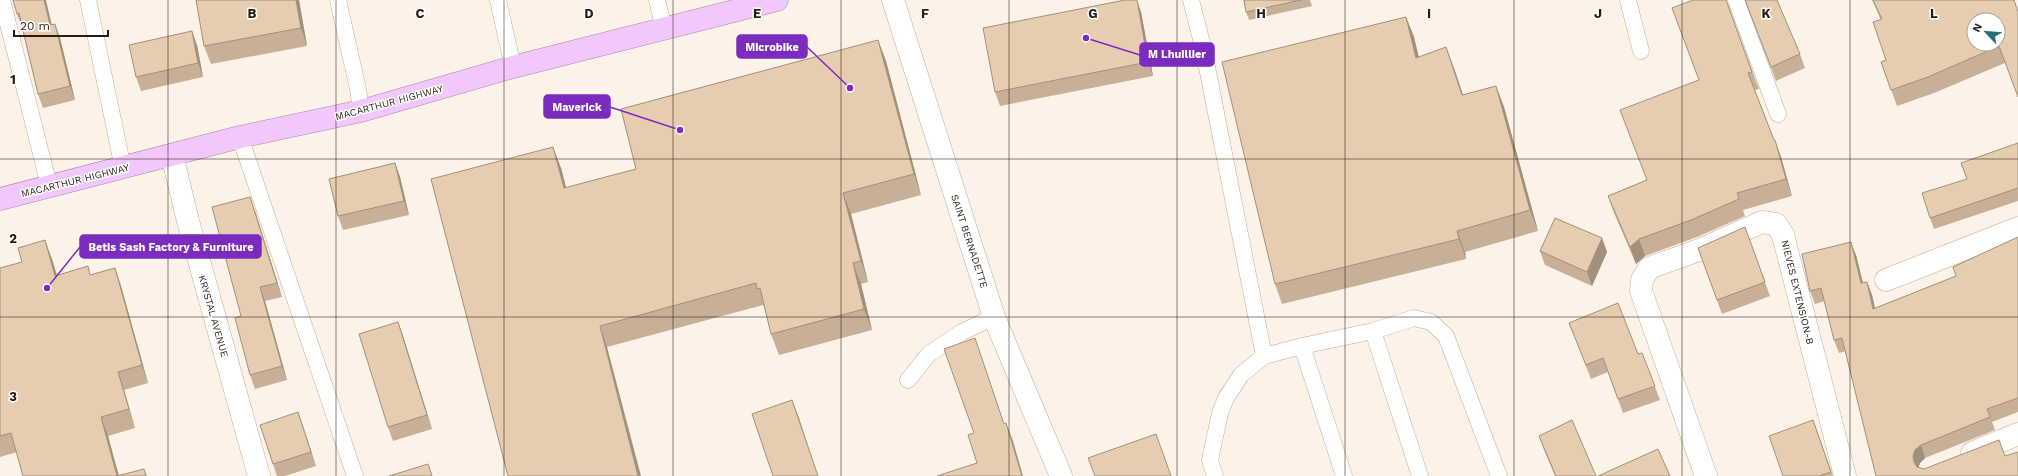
<svg xmlns="http://www.w3.org/2000/svg" width="2018" height="476" font-family="'Work Sans',sans-serif">
  <rect width="100%" height="100%" fill="#fdf2e7"/>
  <g fill="none" stroke-linecap="round" stroke-linejoin="round">
    <defs>
      <path id="service" d="M2 0 49 185
        M88 0 123 168
        M338 0 358 89 361 111
        M498 0 513 67
        M657 0 664 29
        M1191 0 1203 47 1264 356 1241 375 1226 398 1220 413 1210 460 1215 476
        M1628 0 1641 51
        M1736 0 1778 114
        M240 137 355 476
        M1373 331 1420 476
        M1302 346 1373 331 1414 318 1431 322 1446 336 1499 476
        M1264 356 1302 346 1344 476
        M908 380 929 354 962 332 994 317"/>
      <path id="minor" d="M893 0 994 317 1061 476
        M172 155 188 221 259 476
        M1886 280 2018 228
        M1972 453 2018 434
        M1706 476 1641 291 1642 280 1649 268 1702 249 1762 222 1776 224 1783 235 1845 476"/>
      <path id="trunk" d="M0 199 240 137 361 111 513 67 777 0"/>
    </defs>
    <use href="#service" stroke="#c5a98f" stroke-width="17"/>
    <use href="#minor" stroke="#c5a98f" stroke-width="23"/>
    <use href="#trunk" stroke="#a984aa" stroke-width="23"/>
    <use href="#service" stroke="#fff" stroke-width="16"/>
    <use href="#minor" stroke="#fff" stroke-width="22"/>
    <use href="#trunk" stroke="#f2c8fc" stroke-width="22"/>
  </g>
  <path fill="#c7b097" d="M13 0 52 25 60 38 75 100 43 108 38 94 22 28 17 14Z
    M196 0H299L307 46 211 64 204 46Z
    M1244 0H1310L1312 6 1249 20 1246 12Z
    M1726 0 1759 89 1755 90 1774 140 1781 157 1792 196 1743 210 1745 216 1697 237 1645 256 1636 264 1614 213 1608 196 1646 180 1698 80Z
    M1745 0 1800 54 1805 68 1776 81Z
    M1872 0H2014L2005 63 1934 93 1897 106 1881 62 1886 60 1881 20Z
    M1141 12 1153 76 1000 106 995 92Z
    M1406 17 1414 37 1418 57 1454 68 1463 95 1496 86 1504 107 1538 231 1465 252 1466 259 1282 304 1275 284Z
    M878 40 886 61 921 195 851 214 868 282 861 284 872 330 779 355 771 334 765 310 763 305 607 347 508 476 561 168 566 188 636 169Z
    M197 45 203 77 141 91 136 77Z
    M2018 143V201L1934 229 1930 218 1967 179Z
    M395 163 400 177 409 215 343 230 338 216Z
    M255 211 282 297 265 301 287 380 255 389 250 375 241 316Z
    M1745 227 1770 296 1722 314 1698 248Z
    M2018 237V412L1992 422 1995 430 1925 458 1920 463 1918 467 1924 469 2005 456 2018 476H1876L1846 351 1839 353 1834 340 1825 301 1815 304 1810 291 1856 255 1863 283 1867 282 1872 295 1875 308 1956 276Z
    M1602 238 1607 252 1592 286 1545 265 1540 251Z
    M52 259 57 275H91L115 268 121 286 148 383 124 390 135 428 108 436 118 476 144 469 147 476H23L17 452 0 457V268L22 262Z
    M398 322 403 336 432 429 393 441 388 427Z
    M1569 323 1638 354 1642 353 1660 400 1623 413 1608 372 1591 379Z
    M298 412 316 466 285 476H277L273 464Z
    M1813 420 1833 476H1783Z
    M1539 436 1596 476H1555L1544 450Z"/>
  <path fill="#a2907b" d="M44 0H46L55 39 50 25Z
    M296 0H299L307 46 301 28Z
    M1137 0 1141 12 1153 76 1148 62Z
    M1406 17 1414 37 1424 78 1416 58Z
    M55 24 60 38 75 100 70 86Z
    M192 31 197 45 203 77 198 63Z
    M878 40 886 61 921 195 914 174Z
    M1446 47 1454 68 1470 116 1462 95Z
    M1496 86 1504 107 1538 231 1530 210Z
    M1775 140 1781 157 1792 196 1786 179Z
    M553 147 561 168 572 210 564 188Z
    M395 163 400 177 409 215 404 201Z
    M843 193 851 214 868 282 861 261Z
    M250 197 255 211 282 297 277 283Z
    M1457 231 1465 252 1466 259 1459 239Z
    M1602 238 1607 252 1592 286 1587 272Z
    M1639 239 1645 256 1636 264 1630 247Z
    M45 240 52 259 62 294 55 276Z
    M1851 242 1856 255 1866 296 1861 283Z
    M853 263 861 284 872 330 864 309Z
    M115 268 121 286 148 383 142 365Z
    M1867 282 1872 295 1878 322 1873 309Z
    M260 287 265 301 287 380 282 366Z
    M398 322 403 336 432 429 427 415Z
    M600 326 607 347 641 476H638Z
    M118 372 124 390 135 428 129 409Z
    M792 400 799 418 818 476Z
    M298 412 303 426 316 466 311 452Z
    M101 417 108 436 119 476H117Z
    M1006 423 1013 441 1023 476H1022Z
    M1921 445 1925 458 1920 463 1918 469 1914 462 1913 456 1915 450Z"/>
  <path fill="#e7cdb0" stroke="#a2907b" fill-rule="evenodd" d="M13 0H44L50 25 55 24 70 86 38 94 19 13 17 14Z
    M196 0H296L301 28 204 46Z
    M1125 0H1137L1148 62 995 92 983 28Z
    M1244 0H1301L1246 12Z
    M1693 0H1726L1752 72 1748 73 1774 140H1775L1786 179 1737 193 1739 199 1691 220 1639 239 1630 247 1608 196 1647 180 1620 110 1699 80 1672 8Z
    M1745 0H1777L1800 54 1771 67Z
    M1873 0H2014L2018 12V97L1999 46 1928 77 1891 90 1881 62 1886 60 1873 22 1882 19ZM1974 20H1998V44H1974Z
    M1406 17 1416 58 1446 47 1462 95 1496 86 1530 210 1457 231 1459 239 1275 284 1222 62Z
    M192 31 198 63 136 77 129 45Z
    M878 40 914 174 843 193 861 261 853 263 864 309 771 334 760 288 757 289 756 283 600 326 638 476H508L431 179 553 147 564 188 636 169 621 109Z
    M2018 143V188L1930 218 1922 193 1967 179 1961 163Z
    M395 163 404 201 338 216 329 179Z
    M250 197 277 283 260 287 282 366 250 375 235 318 241 316 212 207Z
    M1555 218 1602 238 1587 272 1540 251Z
    M1745 227 1765 282 1717 300 1698 248Z
    M2018 237V398L1987 409 1990 417 1921 445 1915 450 1913 456 1914 462 1917 467 1924 469 1999 440 2005 456 2018 452V476H1876L1842 338 1834 340 1821 288 1810 291 1802 254 1851 242 1861 283 1867 282 1873 309 1956 276 1953 267Z
    M45 240 55 276 88 266 90 275 115 268 142 365 118 372 129 409 101 417 117 476 144 469 146 476H23L11 433 0 436V268L22 262 18 248Z
    M1618 303 1638 354 1642 353 1655 386 1618 399 1603 358 1586 365 1569 323Z
    M398 322 427 415 388 427 359 334Z
    M975 338 1004 424 1006 423 1022 476H937L977 463 968 435 974 433 944 349Z
    M792 400 818 476H773L752 414Z
    M298 412 311 452 273 464 260 425Z
    M1572 420 1596 476H1556L1539 436Z
    M1813 420 1831 472 1819 476H1783L1769 436Z
    M1156 434 1171 476H1095L1088 458Z
    M1658 449 1670 476H1598Z
    M428 464 432 476H389Z"/>
  <path fill="none" stroke="#281d13" stroke-width="1" stroke-opacity="0.55" d="M168 0V476M336 0V476M504 0V476M673 0V476M841 0V476M1009 0V476M1177 0V476M1345 0V476M1514 0V476M1682 0V476M1850 0V476M0 159H2018M0 317H2018"/>
  <g text-anchor="middle" stroke-width="3" stroke-linejoin="round" paint-order="stroke">
    <g font-size="10" fill="#281d13" stroke="#fff">
      <text transform="translate(389 102) rotate(-15)" y="4">MACARTHUR HIGHWAY</text>
      <text transform="translate(75 180) rotate(-14)" y="4">MACARTHUR HIGHWAY</text>
      <text transform="translate(970 241) rotate(72)" y="4">SAINT BERNADETTE</text>
      <text transform="translate(1798 292) rotate(76)" y="4">NIEVES EXTENSION-B</text>
      <text transform="translate(214 316) rotate(74)" y="4">KRYSTAL AVENUE</text>
    </g>
  </g>
  <g font-size="13" text-anchor="middle" font-weight="bold" fill="#281d13" stroke="#fff" stroke-width="3" stroke-linejoin="round" paint-order="stroke">
    <text x="252" y="18">B</text>
    <text x="420" y="18">C</text>
    <text x="589" y="18">D</text>
    <text x="757" y="18">E</text>
    <text x="925" y="18">F</text>
    <text x="1093" y="18">G</text>
    <text x="1261" y="18">H</text>
    <text x="1429" y="18">I</text>
    <text x="1598" y="18">J</text>
    <text x="1766" y="18">K</text>
    <text x="1934" y="18">L</text>
    <text x="13" y="84">1</text>
    <text x="13" y="243">2</text>
    <text x="13" y="401">3</text>
  </g>
  <path fill="none" stroke="#7b2cbf" stroke-width="1.5" d="M850 88L807 47M1086 38L1140 55M680 130L610 107M47 288L80 247"/>
  <g fill="#7b2cbf" stroke="#fff" stroke-width="1.5">
    <circle cx="850" cy="88" r="4"/>
    <circle cx="1086" cy="38" r="4"/>
    <circle cx="680" cy="130" r="4"/>
    <circle cx="47" cy="288" r="4"/>
  </g>
  <g fill="#7b2cbf" stroke="#7b2cbf" stroke-width="1.5">
    <rect x="737" y="35" width="70" height="23" rx="4"/>
    <rect x="1140" y="43" width="74" height="23" rx="4"/>
    <rect x="544" y="95" width="66" height="23" rx="4"/>
    <rect x="80" y="235" width="181" height="23" rx="4"/>
  </g>
  <g font-size="11" text-anchor="middle" font-weight="bold" fill="#fff">
    <text x="772" y="51">Microbike</text>
    <text x="1177" y="58">M Lhuillier</text>
    <text x="577" y="111">Maverick</text>
    <text x="171" y="251">Betis Sash Factory &amp; Furniture</text>
  </g>
  <g transform="translate(1986 32) rotate(296)"><circle r="19" fill="#ffffff" stroke="#a9a5a1"/>
  <path d="M0-3L7 15L0 10L-7 15Z" fill="#256f77"/>
  <text y="-6" font-size="11" font-weight="bold" text-anchor="middle" fill="#281d13">N</text>
  </g>
  <path d="M14 30v6h94v-6" fill="none" stroke="#281d13" stroke-width="2"/>
  <text x="20" y="30" font-size="12" fill="#281d13" stroke="#ffffff" stroke-width="3" paint-order="stroke">20 m</text>
</svg>
